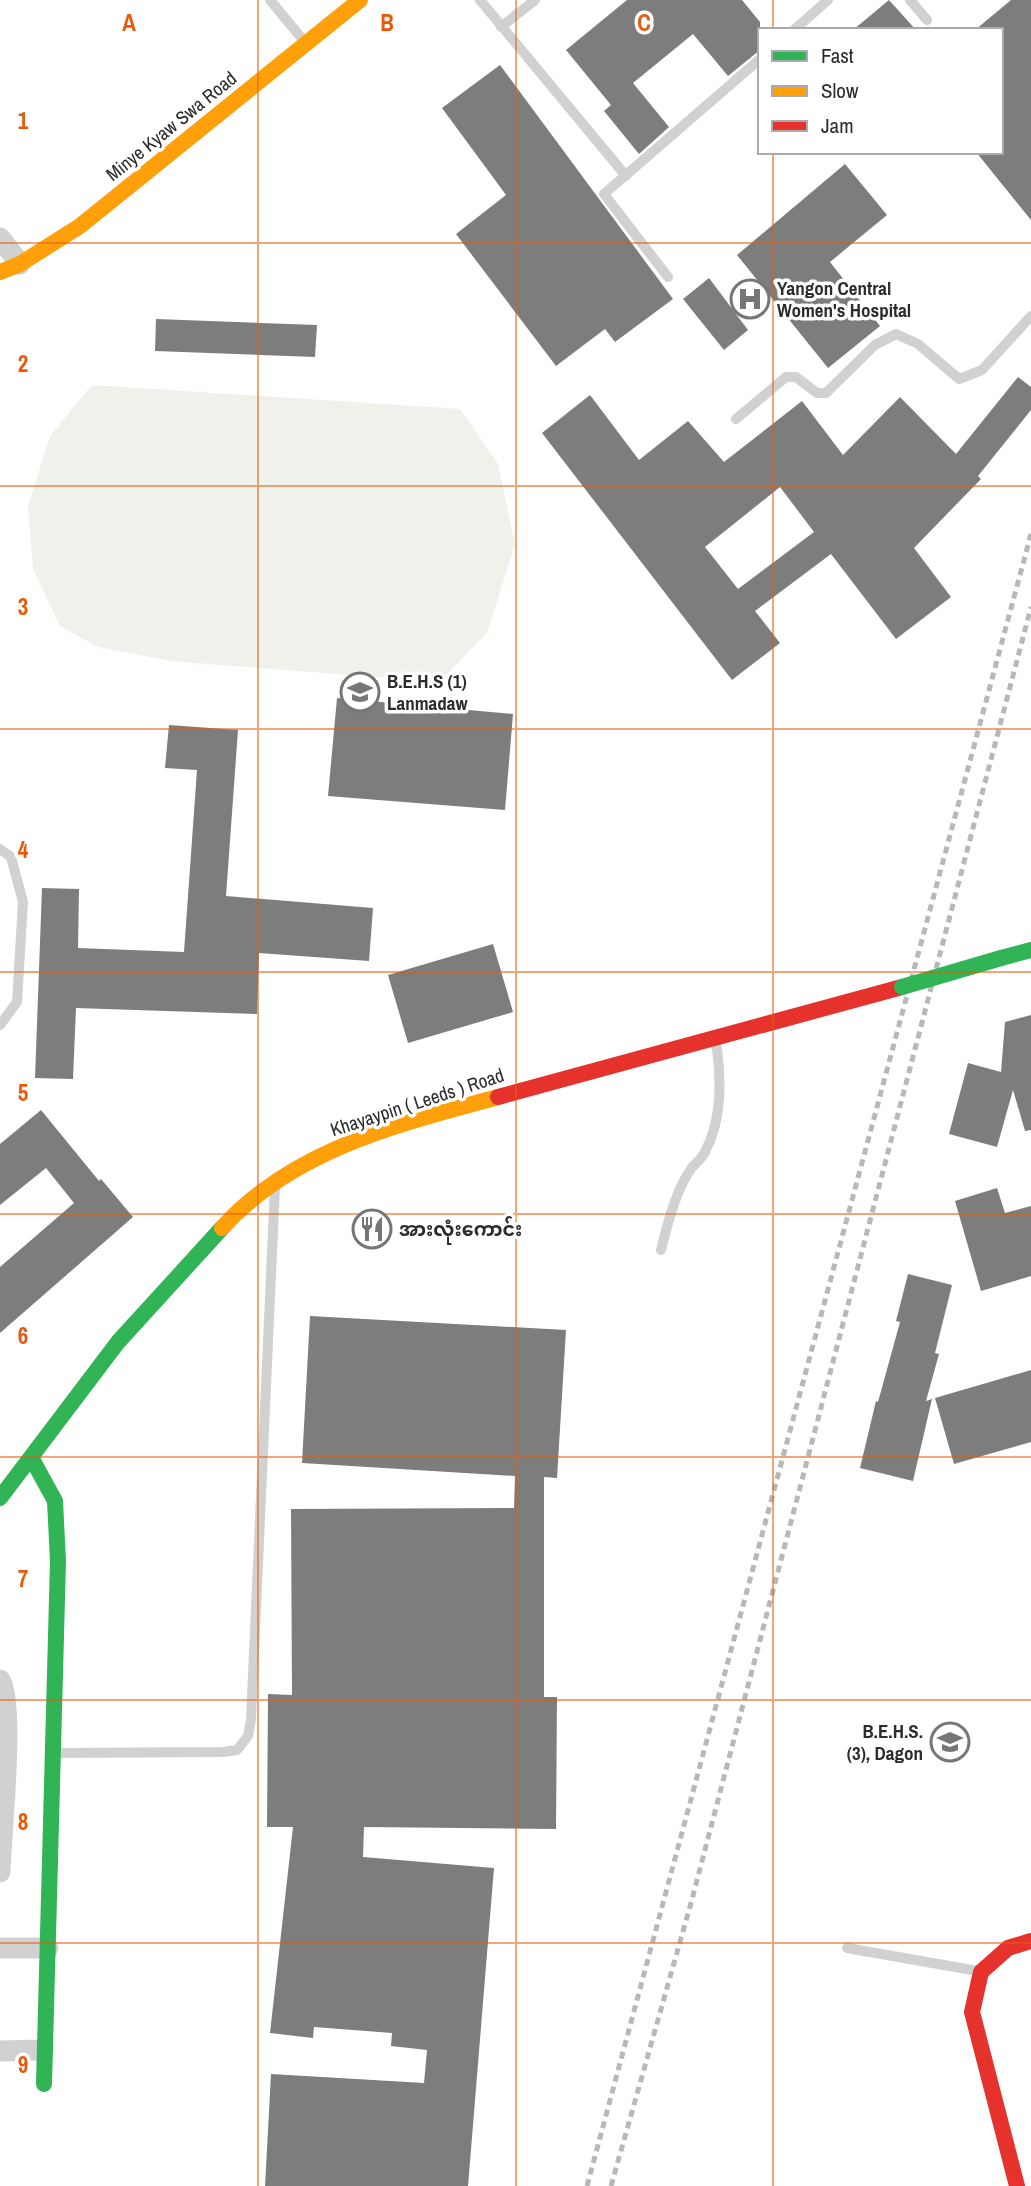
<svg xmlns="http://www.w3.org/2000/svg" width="1031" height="2186" font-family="'Archivo Narrow','Noto Sans Myanmar',sans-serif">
  <rect width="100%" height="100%" fill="#fff"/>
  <path fill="#eef2eb" d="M92 385 460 409 498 464 515 544 487 633 439 682 171 661 98 647 60 626 33 569 28 506 50 436Z"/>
  <path fill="#7d7d7d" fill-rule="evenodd" d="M627 0H742L760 22V50L728 76 693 34 633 83 669 127 639 154 604 111 611 105 566 50Z
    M889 0 916 30H853Z
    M1011 0H1031V220L976 152H1001V30H975Z
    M500 65 673 299 615 342 605 329 556 366 456 234 506 195 442 108Z
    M845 164 887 215 830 262 880 326 828 368 737 255Z
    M709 278 748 330 724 350 683 299Z
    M156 319 317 325 315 357 155 351Z
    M1018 377 1031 387V410L978 476 981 479 914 548 951 597 896 639 831 554 755 611 780 643 732 680 542 433 590 395 639 460 688 421 724 462 802 401 843 455 900 397 956 454ZM780 487 814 532 738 589 705 547Z
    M337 698 513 714 505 810 328 796Z
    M169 725 238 730 226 896 373 908 369 961 259 953 257 1014 76 1008 73 1079 35 1078 42 888 79 889 78 948 184 952 197 770 165 768Z
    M493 944 513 1012 408 1043 388 975Z
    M1031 1015V1130L1025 1131 1013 1090 997 1147 949 1134 968 1063 1001 1072 1005 1022Z
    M41 1110 99 1181 101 1179 133 1217 0 1333V1267L74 1203 46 1168 0 1205V1144Z
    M997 1188 1005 1213 1031 1206V1276L981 1291 955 1201Z
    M908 1274 952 1285 935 1353 939 1354 926 1401 932 1399 913 1481 860 1468 876 1401 878 1402 900 1322 896 1321Z
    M310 1316 566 1330 557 1478 544 1477V1697H557L556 1829 364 1827 363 1857 494 1868 468 2186H265L271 2074 424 2083 427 2050 391 2046 392 2033 314 2027 313 2038 270 2033 293 1827H267L268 1694 292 1695 291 1509 514 1508 515 1476 302 1463Z
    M1031 1370V1442L954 1464 935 1398Z"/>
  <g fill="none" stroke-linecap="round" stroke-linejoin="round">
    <path stroke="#d1d1d1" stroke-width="10" d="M270 0 304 41
      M480 0 626 176
      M910 0 927 20
      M501 27 535 0
      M794 30 828 0
      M668 277 604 194 760 59
      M736 419 786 377H796L817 393H826L875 345 896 334 918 344 959 379 982 370 1031 316
      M0 849 11 857 23 902 17 1002 0 1025
      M661 1250C668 1223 675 1192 691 1169 695 1163 702 1159 705 1152 723 1118 721 1078 716 1041
      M55 1753 223 1752 237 1750 248 1736 251 1719 275 1186
      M847 1948 978 1971"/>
    <path stroke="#d1d1d1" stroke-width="21" d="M0 238 20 264
      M0 1680C15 1703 1 1837 0 1872
      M0 1948H48
      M0 2051 43 2050"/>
    <path stroke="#30b455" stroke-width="16" d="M1001 958 1031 950
      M32 1459 55 1501 58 1561 44 2084
      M0 1498 118 1342 222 1228"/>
    <path stroke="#ff9f0a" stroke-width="16" d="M0 272 20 264 80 226 360 0
      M222 1228C293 1149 400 1124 498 1097"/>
    <path stroke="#e5322d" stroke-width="16" d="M498 1097 902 987
      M1017 2186 972 2012 981 1972 1008 1948 1031 1941"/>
    <path stroke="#b8b8b8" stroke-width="5" stroke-dasharray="7 5" stroke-linecap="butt" d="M587 2186 1031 534
      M611 2186 691 1903 1031 607"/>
    <path stroke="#30b455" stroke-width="16" d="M902 987 1001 958"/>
  </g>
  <path fill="none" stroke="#e8590c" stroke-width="2" stroke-opacity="0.55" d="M258 0V2186M516 0V2186M773 0V30M773 152V2186M0 243H1031M0 486H1031M0 729H1031M0 972H1031M0 1214H1031M0 1457H1031M0 1700H1031M0 1943H1031"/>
  <defs>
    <symbol id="hospital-ring" viewBox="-11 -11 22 22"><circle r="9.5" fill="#fff" stroke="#767676" stroke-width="1.5"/><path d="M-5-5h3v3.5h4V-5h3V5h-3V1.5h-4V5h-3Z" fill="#767676"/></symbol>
    <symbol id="school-ring" viewBox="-11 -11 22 22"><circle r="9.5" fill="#fff" stroke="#767676" stroke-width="1.5"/><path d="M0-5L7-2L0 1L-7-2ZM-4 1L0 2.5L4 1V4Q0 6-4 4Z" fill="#767676"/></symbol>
    <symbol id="restaurant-ring" viewBox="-11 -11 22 22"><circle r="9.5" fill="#fff" stroke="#767676" stroke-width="1.5"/><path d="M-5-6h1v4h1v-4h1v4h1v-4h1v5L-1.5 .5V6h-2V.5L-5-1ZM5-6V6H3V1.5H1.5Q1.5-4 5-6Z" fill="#767676"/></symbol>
  </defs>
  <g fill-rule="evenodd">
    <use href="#hospital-ring" x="728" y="277" width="44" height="44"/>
    <use href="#school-ring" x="338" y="670" width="44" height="44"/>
    <use href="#restaurant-ring" x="350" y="1207" width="44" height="44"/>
    <use href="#school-ring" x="928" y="1720" width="44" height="44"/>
  </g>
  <g text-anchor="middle" stroke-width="7" stroke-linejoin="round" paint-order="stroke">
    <g font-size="19" fill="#2c2c2c" stroke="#fff">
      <text transform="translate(171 126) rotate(-39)" y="7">Minye Kyaw Swa Road</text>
      <text transform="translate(417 1102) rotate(-18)" y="7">Khayaypin ( Leeds ) Road</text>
    </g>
    <g font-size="19" font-weight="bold" fill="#2c2c2c" stroke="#fff" text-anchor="start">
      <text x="777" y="295">Yangon Central<tspan x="777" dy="22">Women's Hospital</tspan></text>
      <text x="387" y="688">B.E.H.S (1)<tspan x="387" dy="22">Lanmadaw</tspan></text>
      <text x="399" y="1236">အားလုံးကောင်း</text>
      <text x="923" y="1738" text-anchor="end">B.E.H.S.<tspan x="923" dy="22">(3), Dagon</tspan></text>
    </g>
  </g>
  <g font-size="23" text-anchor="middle" font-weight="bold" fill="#e8590c" stroke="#fff" stroke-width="7" stroke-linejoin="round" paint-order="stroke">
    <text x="129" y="31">A</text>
    <text x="387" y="31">B</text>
    <text x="644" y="31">C</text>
    <text x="23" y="129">1</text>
    <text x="23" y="372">2</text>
    <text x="23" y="615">3</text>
    <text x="23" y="858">4</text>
    <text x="23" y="1101">5</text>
    <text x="23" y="1344">6</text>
    <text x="23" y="1587">7</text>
    <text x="23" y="1830">8</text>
    <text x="23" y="2073">9</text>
  </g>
  <rect x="758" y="28" width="245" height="126" fill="#ffffff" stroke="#ababab" stroke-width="2"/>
  <rect x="772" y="51" width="35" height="10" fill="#30b455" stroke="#ababab" stroke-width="2"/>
  <text x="821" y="63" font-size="21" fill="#2c2c2c">Fast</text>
  <rect x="772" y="86" width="35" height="10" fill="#ff9f0a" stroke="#ababab" stroke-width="2"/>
  <text x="821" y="98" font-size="21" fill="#2c2c2c">Slow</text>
  <rect x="772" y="121" width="35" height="10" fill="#e5322d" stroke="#ababab" stroke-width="2"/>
  <text x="821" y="133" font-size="21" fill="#2c2c2c">Jam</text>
</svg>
